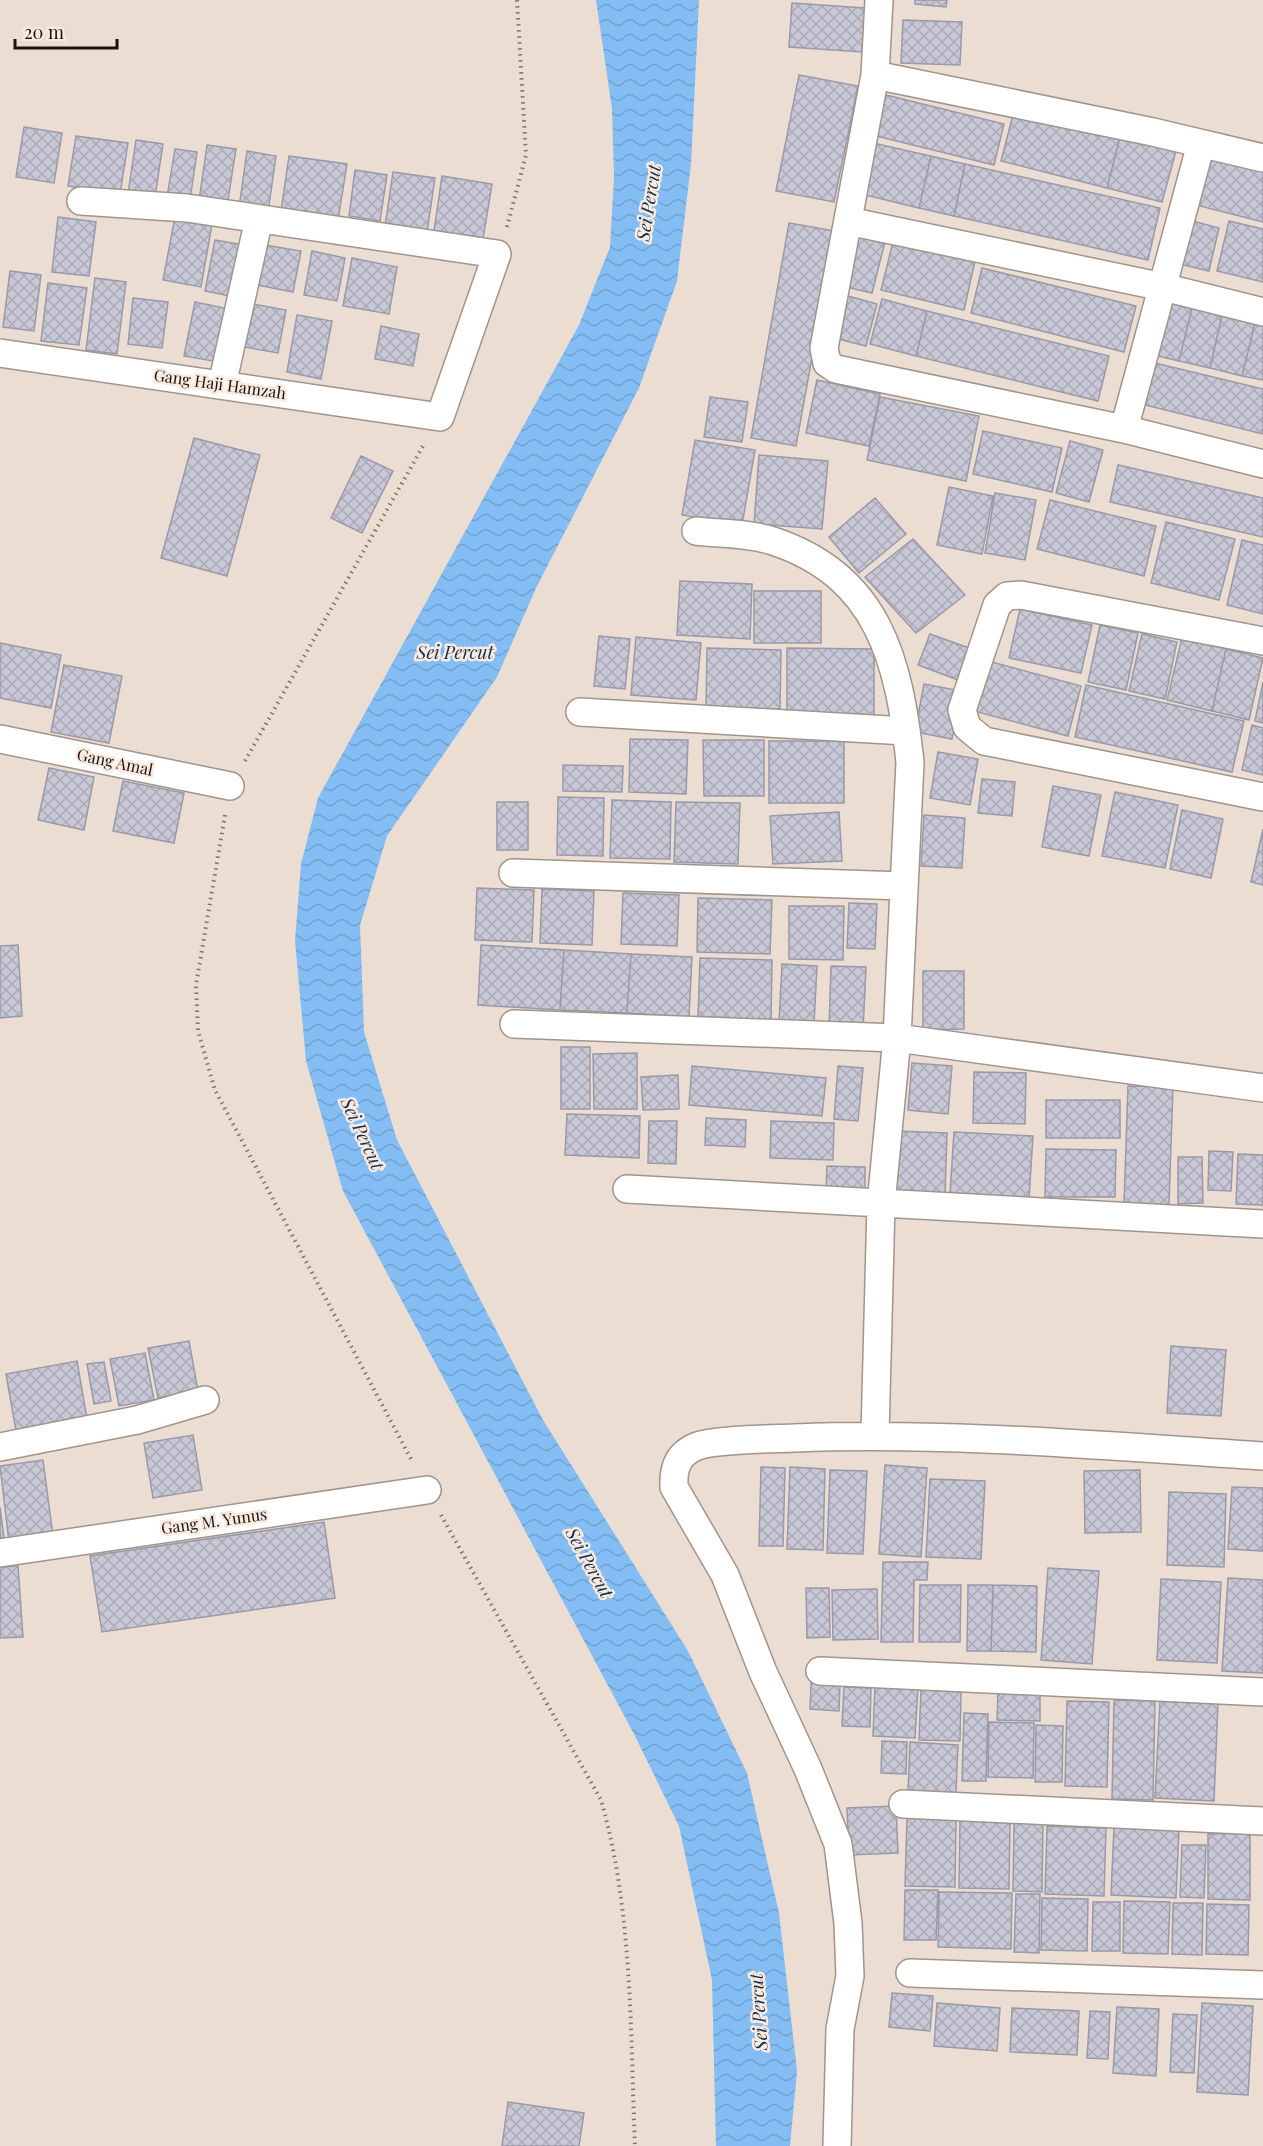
<svg xmlns="http://www.w3.org/2000/svg" width="1263" height="2146" font-family="'Playfair Display',serif">
  <defs>
    <pattern id="water-waves" width="16" height="10" patternUnits="userSpaceOnUse" patternTransform="scale(1.5)"><rect width="16" height="10" fill="#83bdf3"/><path d="M0 5q4-4 8 0t8 0" fill="none" stroke="#71a2cf"/></pattern>
    <pattern id="building-cross-hatch" width="8" height="8" patternUnits="userSpaceOnUse" patternTransform="scale(1.5)"><rect width="8" height="8" fill="#c7c7d6"/><path d="M0 0l8 8M0 8l8-8" fill="none" stroke="#aaaab7"/></pattern>
  </defs>
  <rect width="100%" height="100%" fill="#ecddd3"/>
  <path fill="url(#water-waves)" d="M596 0H699L691 164 677 281 639 388 536 588 497 677 387 836 360 925 364 1032 397 1140 543 1420 688 1651 747 1773 779 1913 797 2071 790 2146H716L712 1980 679 1826 634 1734 343 1191 306 1061 295 941 301 864 318 798 579 325 610 247 614 177 612 109Z"/>
  <path fill="url(#building-cross-hatch)" stroke="#9a99a8" stroke-width="1.5" d="M915 0H947L946 7 915 4Z
    M792 3 865 8 862 52 789 47Z
    M903 20 962 22 960 65 901 63Z
    M799 75 858 86 834 202 776 191Z
    M882 94 1004 124 994 165 872 135Z
    M1014 111 1120 137 1107 188 1001 161Z
    M24 127 62 133 54 183 16 177Z
    M76 136 128 143 120 194 68 186Z
    M1120 137 1176 151 1162 202 1107 188Z
    M136 140 163 144 155 197 128 194Z
    M873 143 931 156 919 208 861 194Z
    M207 145 236 149 227 206 199 201Z
    M175 149 197 152 190 200 167 197Z
    M247 151 276 156 268 212 239 208Z
    M1209 154 1263 167V222L1196 205Z
    M289 156 347 164 338 220 281 211Z
    M931 156 965 164 954 216 919 208Z
    M965 164 1160 208 1148 260 954 216Z
    M355 170 387 175 380 221 349 216Z
    M393 172 435 178 427 232 385 226Z
    M442 176 492 184 483 239 434 231Z
    M58 217 96 222 89 276 52 272Z
    M175 217 212 224 201 287 163 280Z
    M1185 219 1219 228 1209 271 1175 263Z
    M1229 221 1263 229V282L1217 271Z
    M789 223 835 231 796 446 751 438Z
    M850 233 885 242 872 293 837 285Z
    M215 240 250 246 240 298 205 291Z
    M893 242 975 261 964 310 881 290Z
    M265 245 301 251 293 292 257 285Z
    M312 251 345 258 337 301 304 295Z
    M352 258 397 267 389 314 343 306Z
    M982 268 1136 306 1124 352 971 313Z
    M10 271 41 275 34 331 3 327Z
    M95 278 126 282 117 354 86 350Z
    M48 283 87 288 79 345 41 341Z
    M841 294 877 304 866 346 830 337Z
    M133 298 168 302 162 348 128 344Z
    M882 299 927 311 916 356 870 344Z
    M1163 301 1192 308 1179 361 1150 354Z
    M195 302 234 310 224 363 184 356Z
    M247 303 286 310 278 353 239 346Z
    M1192 308 1222 315 1210 368 1179 361Z
    M927 311 1109 356 1098 401 916 356Z
    M297 315 332 321 321 379 287 372Z
    M1222 315 1255 323 1242 376 1210 368Z
    M1255 323 1263 325V380L1242 376Z
    M381 326 419 334 413 366 375 359Z
    M1151 362 1263 389V434L1141 404Z
    M817 380 880 394 869 446 806 433Z
    M710 397 748 402 742 442 704 437Z
    M880 397 979 416 966 481 867 460Z
    M983 431 1062 448 1052 492 973 474Z
    M194 438 260 455 227 576 161 558Z
    M695 440 755 450 742 525 682 515Z
    M1070 441 1103 450 1089 502 1056 493Z
    M759 455 828 461 822 529 754 524Z
    M361 456 393 471 362 533 331 518Z
    M1118 465 1263 498V537L1110 502Z
    M949 487 993 496 982 554 937 545Z
    M995 493 1036 500 1025 560 985 553Z
    M875 498 906 534 859 573 829 537Z
    M1050 500 1156 526 1144 576 1037 549Z
    M1166 522 1235 539 1219 600 1151 583Z
    M913 539 965 595 916 633 865 577Z
    M1242 540 1263 545V614L1227 605Z
    M680 581 752 584 750 639 677 635Z
    M754 591H821V643H754Z
    M1020 609 1092 625 1081 673 1009 658Z
    M1100 625 1138 633 1126 690 1088 682Z
    M930 634 969 648 958 680 918 665Z
    M1142 634 1177 642 1165 699 1129 691Z
    M599 636 630 639 625 689 594 686Z
    M636 637 701 643 696 700 631 695Z
    M1182 638 1226 649 1212 711 1167 700Z
    M0 643 61 655 51 708 0 698Z
    M707 648 781 650 780 709 706 708Z
    M787 648 874 649V718L787 719Z
    M1226 649 1263 658 1249 720 1212 711Z
    M988 661 1081 686 1068 736 974 711Z
    M64 665 122 676 109 743 51 732Z
    M1263 682V723L1255 721Z
    M924 684 961 691 952 739 915 732Z
    M1086 685 1244 721 1232 772 1075 737Z
    M1252 725 1263 728V775L1242 770Z
    M630 739 688 740 686 794 629 792Z
    M703 740H764V796H704Z
    M769 741H844V803H769Z
    M938 752 978 759 970 805 930 798Z
    M563 765 623 766 622 792 563 791Z
    M49 768 94 777 84 830 38 820Z
    M982 779 1015 782 1012 816 978 813Z
    M123 781 184 793 174 843 113 831Z
    M1053 786 1101 795 1089 856 1042 847Z
    M1115 792 1178 805 1165 868 1102 856Z
    M558 797 604 798 603 856 557 855Z
    M612 800 671 802 670 859 610 858Z
    M497 802H528V850H497Z
    M676 802 740 803 738 864 674 862Z
    M1182 810 1223 819 1211 878 1170 869Z
    M839 812 842 861 773 864 770 816Z
    M924 815 965 818 962 868 921 866Z
    M1263 829V885L1251 882Z
    M477 888 534 890 532 942 475 940Z
    M542 889 594 891 592 945 540 943Z
    M623 893 679 895 677 946 621 944Z
    M698 898 772 900 770 954 697 952Z
    M849 903 877 904 875 949 847 948Z
    M789 906H844L843 960 789 959Z
    M18 945 22 1016 0 1018V946Z
    M481 945 564 950 560 1010 478 1005Z
    M564 950 631 954 627 1013 560 1010Z
    M631 954 692 957 689 1017 627 1013Z
    M700 958 772 960 771 1020 698 1018Z
    M782 964 817 966 814 1024 779 1023Z
    M831 966 866 967 863 1030 829 1028Z
    M923 971H964V1029L923 1030Z
    M561 1047H590V1109H561Z
    M637 1053V1109H594L593 1054Z
    M912 1063 952 1066 948 1114 908 1110Z
    M692 1066 826 1078 822 1116 689 1105Z
    M838 1066 863 1068 858 1121 834 1119Z
    M974 1072 1026 1073 1025 1124 973 1123Z
    M678 1075 679 1109 643 1110 641 1077Z
    M1128 1086 1173 1087 1169 1205 1124 1203Z
    M1046 1100H1120V1138H1046Z
    M567 1114 640 1116 639 1158 565 1155Z
    M706 1118 746 1120 745 1147 705 1145Z
    M649 1121H677L676 1164 648 1163Z
    M771 1121 834 1123 833 1160 770 1158Z
    M896 1131 947 1133 945 1196 894 1194Z
    M954 1132 1033 1136 1029 1199 950 1194Z
    M1046 1149 1116 1150 1115 1197H1045Z
    M1209 1151 1233 1152 1231 1191 1208 1190Z
    M1238 1154 1263 1155V1205L1236 1204Z
    M1178 1157H1202L1203 1203 1178 1204Z
    M827 1166 865 1167V1192L826 1191Z
    M189 1341 198 1391 158 1398 148 1348Z
    M1171 1346 1226 1350 1221 1416 1167 1413Z
    M145 1353 154 1400 119 1406 110 1359Z
    M77 1361 87 1419 16 1431 6 1374Z
    M104 1362 111 1401 94 1404 87 1364Z
    M193 1435 202 1490 153 1498 144 1443Z
    M43 1460 53 1536 9 1542 0 1466Z
    M885 1465 927 1468 921 1557 879 1554Z
    M761 1467 785 1468 783 1546H759Z
    M790 1467 825 1469 823 1550 787 1549Z
    M830 1470 867 1471 863 1554 827 1553Z
    M1140 1470 1141 1532 1085 1533 1084 1471Z
    M930 1479 985 1481 981 1559 926 1557Z
    M1232 1487 1263 1488V1551L1228 1549Z
    M1169 1492 1226 1494 1224 1567 1167 1565Z
    M0 1507 4 1538H0Z
    M324 1522 335 1598 102 1632 90 1556Z
    M883 1562H928L927 1580H914L913 1642H881Z
    M18 1566 23 1637 0 1638V1567Z
    M1048 1568 1099 1571 1092 1664 1041 1660Z
    M1228 1578 1263 1580V1673L1222 1671Z
    M1161 1579 1221 1582 1217 1663 1157 1660Z
    M920 1585H961L960 1642H919Z
    M968 1585H993L991 1651H967Z
    M993 1585 1037 1586 1036 1652 991 1651Z
    M806 1588H829L830 1637 807 1638Z
    M877 1589 878 1639 833 1640 832 1590Z
    M811 1683 840 1684 839 1711 810 1709Z
    M875 1685 918 1687 915 1738 873 1736Z
    M844 1687 871 1688 870 1727 842 1726Z
    M921 1689 961 1690 960 1741 919 1740Z
    M998 1691 1040 1692V1721L997 1720Z
    M1114 1700 1155 1701 1153 1800 1112 1799Z
    M1067 1701 1109 1702 1107 1787 1065 1786Z
    M1160 1701 1218 1703 1214 1801 1155 1798Z
    M964 1713 988 1714 986 1781H962Z
    M989 1722 1034 1723 1033 1778 988 1777Z
    M1036 1725 1063 1726 1062 1782H1035Z
    M882 1741 907 1742 906 1774 881 1773Z
    M910 1742 958 1745 956 1793 908 1791Z
    M896 1806 898 1853 849 1855 847 1808Z
    M907 1818 956 1819 955 1887 905 1886Z
    M960 1820 1010 1821 1009 1889 959 1888Z
    M1014 1821H1043L1042 1892 1013 1891Z
    M1047 1826 1106 1828 1104 1896 1045 1894Z
    M1114 1827 1179 1829 1176 1898 1111 1895Z
    M1250 1833V1900L1208 1899V1834Z
    M1182 1845H1206L1204 1898 1180 1897Z
    M905 1890H938L936 1940H904Z
    M939 1892 1012 1893 1011 1949 938 1947Z
    M1016 1894H1040L1039 1953 1014 1952Z
    M1042 1898 1088 1899 1087 1951 1041 1950Z
    M1124 1901 1170 1902 1168 1954 1123 1953Z
    M1093 1902H1120V1951H1092Z
    M1173 1903H1203L1202 1955 1172 1954Z
    M1207 1904 1249 1905 1248 1955 1206 1954Z
    M892 1993 933 1996 930 2031 889 2027Z
    M937 2003 1000 2008 997 2051 934 2046Z
    M1202 2003 1253 2006 1248 2095 1197 2092Z
    M1117 2007 1159 2009 1156 2076 1113 2073Z
    M1012 2008 1079 2011 1077 2055 1010 2052Z
    M1090 2011 1110 2012 1108 2059 1087 2058Z
    M1173 2014 1197 2015 1194 2073 1170 2072Z
    M508 2102 584 2113 579 2146H502Z"/>
  <g fill="none" stroke-linecap="round" stroke-linejoin="round">
    <defs>
      <path id="minor" d="M879 0 875 75 824 348 827 363 836 369 1124 429 1263 464
        M875 75 1153 132 1263 158
        M848 221 1163 287 1263 312
        M0 353 440 417 497 254 187 208 81 201
        M222 385 259 219
        M1124 429 1201 144
        M696 531C720 534 749 533 773 541 879 576 899 661 910 762L897 1038 881 1204 875 1435
        M1263 641 1021 595 1007 596 997 605 962 710 967 727 984 741 1263 797
        M580 712 906 731
        M0 739 230 786
        M513 873 903 886
        M514 1024 897 1038 1263 1088
        M627 1189 1263 1224
        M0 1447 137 1420 205 1400
        M0 1553 427 1490
        M820 1671 1263 1692
        M903 1804 1263 1821
        M910 1973 1263 1985
        M837 2146 840 2029 850 1976 848 1923 838 1844 808 1769 763 1672 725 1575 674 1487C673 1469 677 1455 695 1447 712 1439 774 1439 795 1438 951 1432 1107 1446 1263 1456"/>
    </defs>
    <use href="#minor" stroke="#a2948a" stroke-width="30"/>
    <path stroke="#7e756e" stroke-width="4" stroke-dasharray="1.5 4.5" stroke-linecap="butt" d="M507 227 526 155 517 0
      M245 761 423 446
      M225 815 196 985 198 1031 215 1090 412 1461
      M441 1515 601 1800C633 1912 630 2030 635 2146"/>
    <use href="#minor" stroke="#fff" stroke-width="27"/>
  </g>
  <g text-anchor="middle" stroke-width="5" stroke-linejoin="round" paint-order="stroke">
    <g font-size="16" fill="#191411" stroke="#faeae0">
      <text transform="translate(220 384) rotate(8)" y="6">Gang Haji Hamzah</text>
      <text transform="translate(115 762) rotate(12)" y="6">Gang Amal</text>
      <text transform="translate(214 1521) rotate(-8)" y="6">Gang M. Yunus</text>
    </g>
    <g font-size="18" font-style="italic" fill="#0f2e49" stroke="#faeae0">
      <text transform="translate(649 203) rotate(-81)" y="6">Sei Percut</text>
      <text x="455" y="659">Sei Percut</text>
      <text transform="translate(362 1134) rotate(65)" y="6">Sei Percut</text>
      <text transform="translate(589 1563) rotate(61)" y="6">Sei Percut</text>
      <text transform="translate(759 2012) rotate(-94)" y="6">Sei Percut</text>
    </g>
  </g>
  <path d="M15 39v9h102v-9" fill="none" stroke="#191411" stroke-width="3"/>
  <text x="24" y="39" font-size="18" fill="#191411" stroke="#faeae0" stroke-width="4.5" paint-order="stroke">20 m</text>
</svg>
